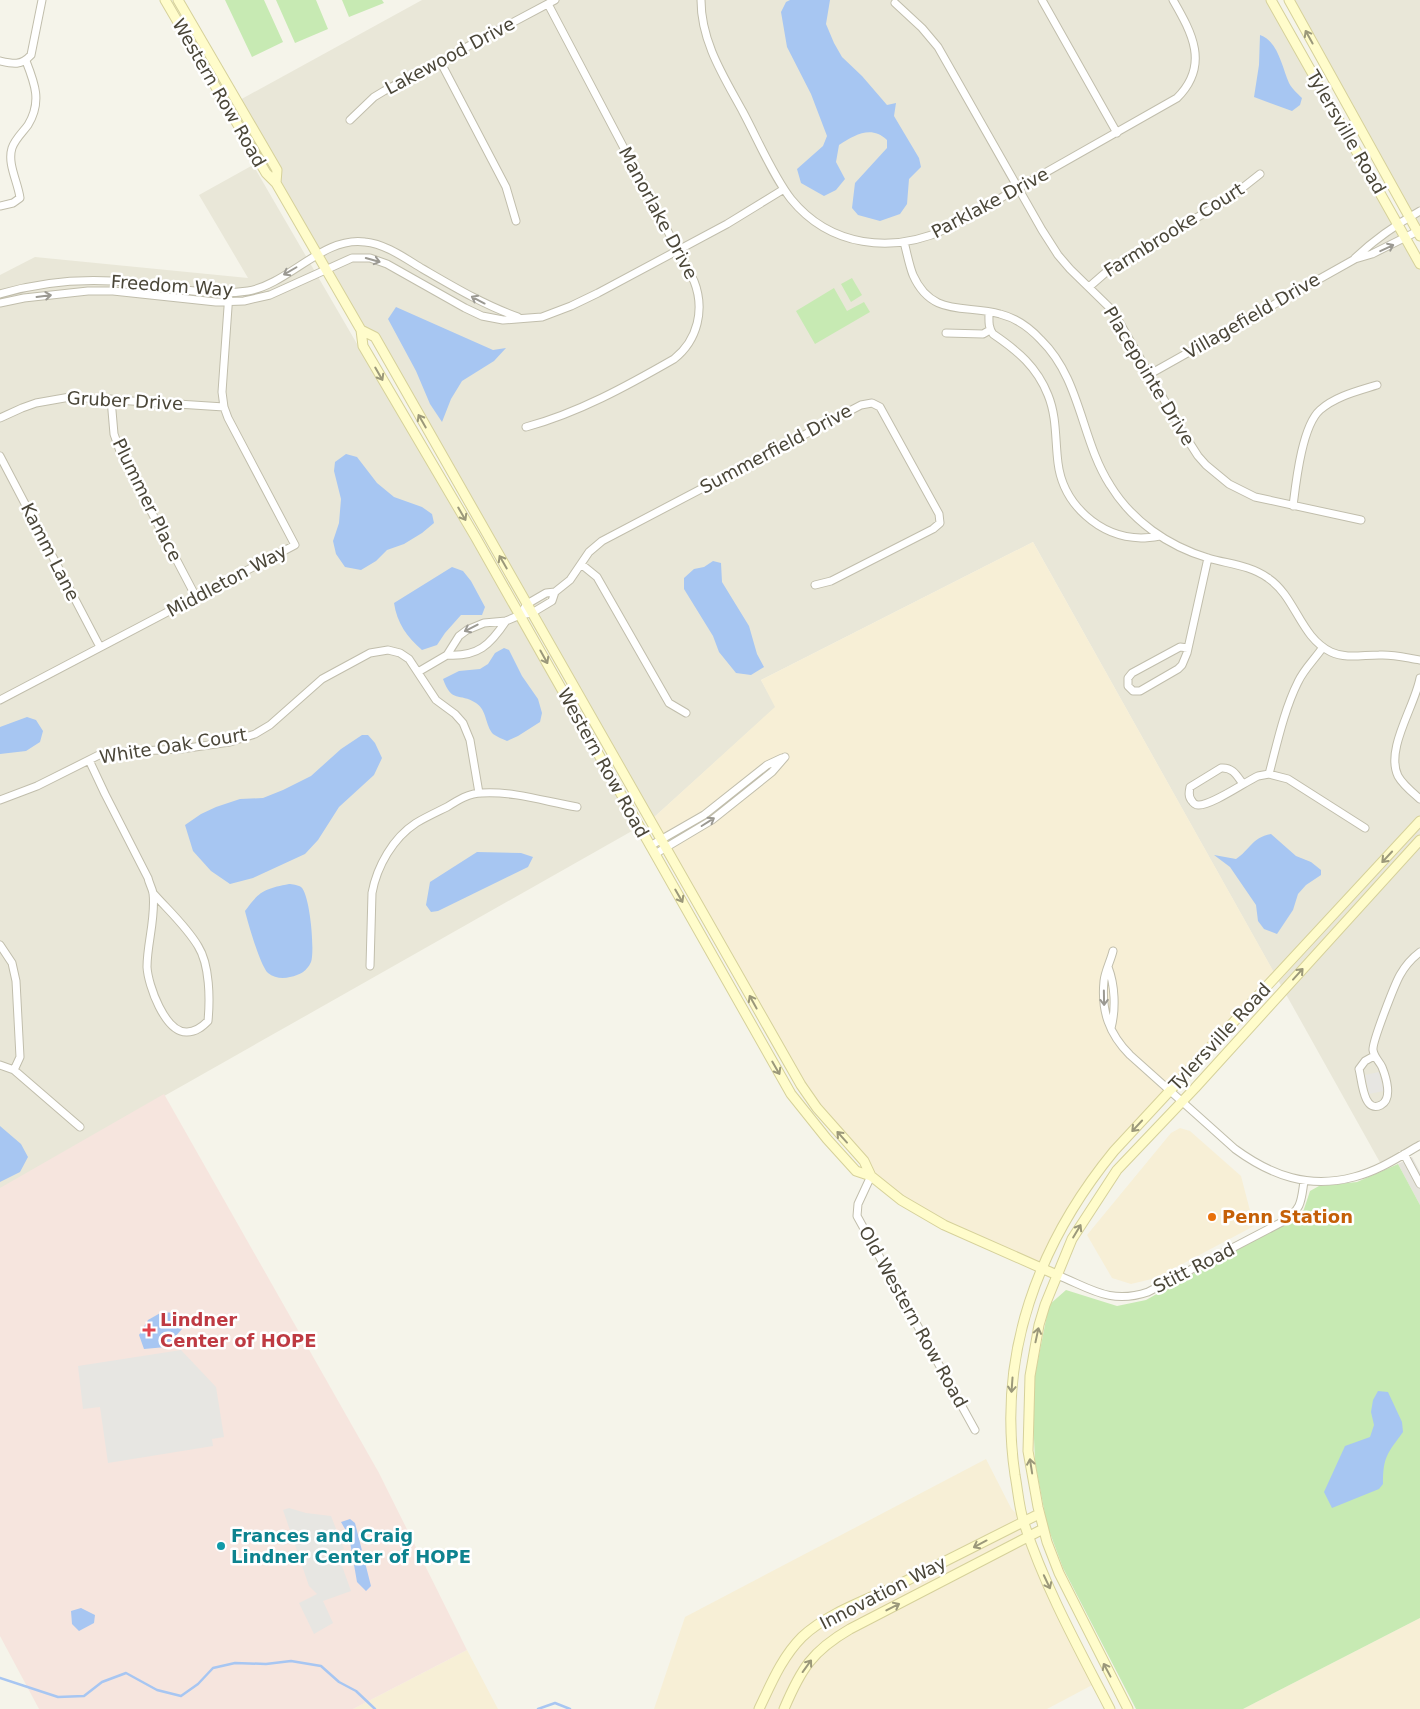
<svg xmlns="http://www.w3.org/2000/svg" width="1420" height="1709" font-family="'DejaVu Sans',sans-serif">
  <rect width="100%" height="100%" fill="#f5f4ea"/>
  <path fill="#e9e7d8" d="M422 0H1271L1420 264V1145L1382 1166 1033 542 761 680 776 707 651 820 375 337 361 330 276 183 277 170 238 101Z
    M1289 0H1420V236Z
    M253 165 471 540 476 538 639 827 0 1189V275L35 257 248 278 199 195Z"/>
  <path fill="#f7efd6" d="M1033 542 1276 976 1114 1151 1041 1268 944 1225 871 1176 817 1108 651 820 775 707 761 680Z
    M1180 1128 1190 1131 1241 1176 1254 1226 1156 1278 1131 1284 1112 1278 1087 1235 1171 1133Z
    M986 1459 1011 1508 1024 1522 1096 1683 1047 1709H654L685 1617Z
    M1420 1618V1709H1243Z
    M467 1650 498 1709H353Z"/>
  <path fill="#e5e3dc" d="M1412 1157 1420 1172V1205L1398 1164Z"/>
  <path fill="#f6e5de" d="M164 1094 379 1473 467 1650 353 1709H39L0 1636V1188Z"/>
  <path fill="#c7eab3" d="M225 0H264L283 42 252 57Z
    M276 0H316L328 29 295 43Z
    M342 0H382L384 3 349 17Z
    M852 278 862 295 851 302 841 284Z
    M834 288 847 311 864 302 870 312 815 344 796 311Z
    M1398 1164 1420 1205V1618L1243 1709H1136L1063 1568 1047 1525 1035 1462 1033 1415 1035 1375 1049 1305 1066 1290 1117 1306 1146 1300 1303 1212 1310 1191 1319 1186 1357 1182Z"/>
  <path fill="#e7e6e2" d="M1379 1072 1384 1091 1369 1094 1365 1075Z
    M181 1350 216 1387 224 1437 212 1439 213 1446 108 1463 100 1407 83 1409 78 1366Z
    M289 1508 306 1513 331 1516 344 1549 337 1552 351 1591 323 1601 333 1623 314 1634 299 1603 317 1594 309 1586 283 1510Z"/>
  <path fill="#a7c6f2" d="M790 0H830L826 24 834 43 842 57 862 76 887 105 896 103 894 116 919 158 921 167 909 179 907 204 900 214 880 221 858 215 852 208 855 183 887 148V140C871 125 855 135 839 145L836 162 845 179 836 190 824 196 801 183 797 169 823 146 827 136 811 94 787 47 781 12 786 2Z
    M1260 35C1278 41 1282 67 1289 83 1292 89 1298 94 1302 98L1300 105 1292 111 1254 97 1259 65Z
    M396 307 493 350 506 348 494 361 462 381 451 399 442 422 430 404 416 371 388 319Z
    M346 454 357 457 377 483 394 497 422 507 432 514 434 523 422 533 404 544 387 550 376 561 361 570 345 567 336 554 333 541 339 523 341 499 334 471 335 462Z
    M713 561 721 563 722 582 749 626 757 654 764 667 751 675 736 673 719 652 713 636 684 589V578L694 569 704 567Z
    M452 567 463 571 471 581 485 607 482 615H461L445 633 437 645 422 650C407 637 397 623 394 603Z
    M504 648 509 650 522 676 538 699 542 713 540 722 518 736 507 741C503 739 497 737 493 734 485 725 487 710 476 703 459 692 452 704 443 679L459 671 480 669 488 664 495 653Z
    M27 717 36 720 43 731 40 742 26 751 0 754V727Z
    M362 735H368L375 743 382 758 374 775 339 807 318 840 305 854 253 878 230 884 211 871 193 851 185 825 201 814 216 807 240 799 263 798 283 790 311 776 341 749Z
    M1271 834 1296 856 1311 862 1321 870V875L1306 885 1298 894 1293 910 1277 934 1264 929 1258 921 1256 905 1230 867 1214 855 1236 859C1250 850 1251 838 1271 834Z
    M477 852 521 853 533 857 528 867 438 911 431 912 426 905 430 882Z
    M289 884C292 884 298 885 301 887 310 894 315 951 311 962 307 971 300 975 290 977 283 979 274 978 268 973 260 965 248 923 245 911 260 890 265 889 289 884Z
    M0 1126 21 1144 28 1157 20 1172 0 1182Z
    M162 1312 176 1313 182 1329 166 1347 144 1349 139 1335 148 1320Z
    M1378 1391 1388 1392 1402 1422 1403 1432C1387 1454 1383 1457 1383 1484L1379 1489 1332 1508 1324 1492 1345 1446 1370 1437 1374 1425 1371 1412 1373 1400Z
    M350 1519 355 1523 371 1586 366 1591 357 1582 349 1536 341 1522Z
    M81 1608 95 1615 94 1623 79 1631 72 1624 71 1611Z"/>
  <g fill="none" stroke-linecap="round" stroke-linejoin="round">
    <path stroke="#a7c6f2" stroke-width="2.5" d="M0 1678 58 1697 84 1696 102 1682 126 1673 157 1690 181 1696 198 1684 213 1668 235 1663 266 1664 291 1661 321 1666 339 1682 356 1691 375 1709
      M538 1709 555 1703 570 1709"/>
    <defs>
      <path id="street" d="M701 0C701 42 724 77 743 112 757 138 773 176 791 199 830 247 892 254 946 229L1177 98C1210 65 1192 33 1173 0
        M1042 0 1117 133
        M895 3 922 28 938 47 1042 230 1058 255 1070 269 1113 311 1182 431 1198 456 1206 465 1229 484 1255 497 1361 520
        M0 61C13 64 21 66 31 55L42 0
        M440 61 506 187 516 221
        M350 120 374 97 384 91 555 0
        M0 206 13 203 20 198C18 182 7 164 12 148 15 139 23 132 28 125 42 102 35 84 26 61
        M904 242C907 253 909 265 913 275 932 318 966 304 1000 314 1016 318 1030 328 1041 340 1081 379 1081 440 1110 485 1132 521 1168 546 1208 558 1228 564 1250 565 1268 578 1296 597 1300 637 1331 652 1346 659 1362 655 1379 655 1393 654 1407 658 1420 660
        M1355 258C1374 240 1397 224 1420 211
        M1089 287 1112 267 1227 200 1260 174
        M0 294C37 283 74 279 112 281 157 283 203 298 248 291 289 284 323 236 365 242 386 244 406 259 423 269 454 287 484 305 518 317
        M0 303 24 298 88 291H113L216 302 244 301 270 295 352 258H370L387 264 465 308 482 316 503 320 542 317 571 306 598 293 727 224 784 189
        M989 312C989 321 988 327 993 334 1018 351 1037 367 1048 395 1057 417 1055 440 1058 463 1063 504 1099 537 1141 538 1147 538 1154 537 1160 536
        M946 333 983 334 990 330
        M1150 374 1355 259 1372 254 1420 230
        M111 399 114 434 121 454 196 597
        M0 418 22 408 36 403 70 397 224 407
        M526 427C578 413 627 386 674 359 698 340 705 309 694 281L548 4
        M0 456 100 647
        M1293 506C1296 482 1302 426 1320 410 1336 396 1358 391 1377 385
        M581 564 597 577 669 703 686 713
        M520 615 532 613 552 601 555 592 570 580 589 552 602 541 861 405 872 403 880 407 939 514 940 523 933 529 831 581 815 585
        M1188 648 1180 647 1132 673 1128 678V686L1133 691H1140L1178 669 1182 665 1187 653 1208 558
        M447 655C478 657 490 645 506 621
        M418 672 447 655 459 636 467 630 484 623 506 621 520 615 527 604 546 593 555 592
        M1420 678C1415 706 1385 749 1398 776 1403 785 1412 792 1420 799
        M0 700 295 545 228 418 224 407 222 392 229 293
        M89 760 105 794 148 878C149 883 152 888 153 893 156 918 147 943 147 967 148 985 165 1033 187 1032 196 1032 202 1027 208 1021 210 1000 210 965 198 946 186 926 168 910 153 893
        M1269 774C1277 744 1284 710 1298 682 1304 669 1315 659 1323 647
        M1243 784C1237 776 1233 767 1221 768L1190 787C1189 792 1188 797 1192 801 1193 803 1196 805 1198 805 1211 806 1245 782 1258 776L1269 774 1288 779 1365 828
        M0 800 37 786 99 755 117 752 181 749 230 742 255 734 270 725 322 679 370 653 388 650 400 653 409 659 436 700 455 714 463 723 470 740 479 793
        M650 846 704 815 767 765 782 758
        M655 854 712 820 772 772 785 757
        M0 945 12 963 16 981 20 1057 14 1070
        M1113 951C1111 960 1105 971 1104 981 1101 1011 1109 1034 1130 1055L1235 1149C1272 1176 1309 1189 1354 1177 1378 1171 1399 1157 1420 1145
        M370 966 372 893C377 866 393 838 416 823 426 817 437 812 447 807 458 800 469 793 482 793 514 791 547 802 577 807
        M1108 967C1115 985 1116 1009 1111 1028
        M1374 1056 1365 1061 1359 1069C1362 1079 1363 1114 1381 1105 1393 1099 1386 1077 1382 1067 1379 1061 1374 1057 1373 1050 1372 1042 1395 984 1400 975 1405 966 1412 958 1420 952
        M0 1065 14 1070 80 1127
        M1404 1154 1420 1184
        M871 1176 858 1204 857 1216 975 1430
        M1057 1275C1090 1288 1110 1305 1148 1292L1284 1221C1302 1208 1301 1202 1304 1181"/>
      <path id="secondary" d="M165 0 266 173 276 183 361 330 363 346 476 538 791 1094 827 1139 856 1171 871 1176 901 1200 944 1225 1057 1275
        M178 0 277 170 276 183
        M1271 0 1420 264
        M1289 0 1420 236
        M361 330 375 337 801 1085 817 1108 864 1161 871 1176
        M759 1709C771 1684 782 1657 802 1637 826 1614 866 1600 896 1586 944 1562 992 1538 1039 1514
        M784 1709C801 1669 812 1651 850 1629L1043 1529
        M1110 1709C1079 1649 1045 1588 1024 1523 1019 1508 1018 1491 1015 1475 997 1354 1038 1244 1114 1151L1420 821
        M1128 1709 1059 1573 1047 1542 1038 1507 1028 1451 1030 1376 1039 1325 1045 1305 1072 1239 1117 1170 1195 1088 1420 840"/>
    </defs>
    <use href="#street" stroke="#c1beac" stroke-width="9"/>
    <use href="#secondary" stroke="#d6d19a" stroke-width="11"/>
    <use href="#street" stroke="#fff" stroke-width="7"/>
    <use href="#secondary" stroke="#fffccb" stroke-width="9"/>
  </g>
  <defs><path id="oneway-shaft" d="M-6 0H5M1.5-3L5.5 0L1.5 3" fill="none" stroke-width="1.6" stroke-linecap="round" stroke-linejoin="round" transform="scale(1.25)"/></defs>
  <g stroke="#9b987a">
    <use href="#oneway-shaft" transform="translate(1309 37) rotate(-119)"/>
    <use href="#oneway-shaft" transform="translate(379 374) rotate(60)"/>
    <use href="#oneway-shaft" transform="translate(422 421) rotate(-120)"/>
    <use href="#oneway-shaft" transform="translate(462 514) rotate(60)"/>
    <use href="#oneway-shaft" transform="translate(503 562) rotate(-120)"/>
    <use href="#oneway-shaft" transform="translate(544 657) rotate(61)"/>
    <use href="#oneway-shaft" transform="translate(1387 857) rotate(133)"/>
    <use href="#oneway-shaft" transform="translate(679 896) rotate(60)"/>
    <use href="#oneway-shaft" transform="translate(1298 974) rotate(-48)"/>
    <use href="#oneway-shaft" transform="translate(753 1002) rotate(-119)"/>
    <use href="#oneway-shaft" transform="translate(776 1068) rotate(60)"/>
    <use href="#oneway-shaft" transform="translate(1137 1126) rotate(133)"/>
    <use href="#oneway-shaft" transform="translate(842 1137) rotate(-132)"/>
    <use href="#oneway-shaft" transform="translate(1077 1231) rotate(-59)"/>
    <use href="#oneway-shaft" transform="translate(1037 1335) rotate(-78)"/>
    <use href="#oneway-shaft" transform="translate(1012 1385) rotate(94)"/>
    <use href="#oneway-shaft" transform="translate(1031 1466) rotate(-99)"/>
    <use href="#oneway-shaft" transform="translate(980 1544) rotate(152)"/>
    <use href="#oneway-shaft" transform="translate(1047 1582) rotate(65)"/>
    <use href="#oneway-shaft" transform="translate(893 1607) rotate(-27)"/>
    <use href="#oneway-shaft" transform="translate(807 1666) rotate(-54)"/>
    <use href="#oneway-shaft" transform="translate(1107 1670) rotate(-118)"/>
  </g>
  <g stroke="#9b9992">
    <use href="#oneway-shaft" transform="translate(1387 248) rotate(-25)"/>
    <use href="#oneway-shaft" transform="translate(373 260) rotate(16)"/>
    <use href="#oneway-shaft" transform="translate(290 271) rotate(150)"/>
    <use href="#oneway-shaft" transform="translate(44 296) rotate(-7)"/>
    <use href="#oneway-shaft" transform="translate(478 300) rotate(-152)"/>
    <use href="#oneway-shaft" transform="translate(471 628) rotate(153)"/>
    <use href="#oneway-shaft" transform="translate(708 822) rotate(-32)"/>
    <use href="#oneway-shaft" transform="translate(1104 998) rotate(89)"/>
  </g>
  <circle fill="#e8710a" stroke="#fff" stroke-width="2" cx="1212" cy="1217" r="5"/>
  <path fill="#e0444e" stroke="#fff" stroke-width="2" d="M146.5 1322.5h5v5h5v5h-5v5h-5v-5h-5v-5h5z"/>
  <circle fill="#0f9aa8" stroke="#fff" stroke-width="2" cx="221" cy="1546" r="5"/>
  <g text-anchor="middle" stroke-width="5" stroke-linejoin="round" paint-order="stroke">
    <g font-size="18" fill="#4a4638" stroke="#fff">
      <text transform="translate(450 56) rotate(-28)" y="6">Lakewood Drive</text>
      <text transform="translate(219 93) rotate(60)" y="6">Western Row Road</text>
      <text transform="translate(1346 132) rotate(60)" y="6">Tylersville Road</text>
      <text transform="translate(990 203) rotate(-28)" y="6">Parklake Drive</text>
      <text transform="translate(658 213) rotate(62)" y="6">Manorlake Drive</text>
      <text transform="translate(1174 230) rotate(-32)" y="6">Farmbrooke Court</text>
      <text transform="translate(172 286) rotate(4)" y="6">Freedom Way</text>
      <text transform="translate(1252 316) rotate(-30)" y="6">Villagefield Drive</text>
      <text transform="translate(1149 376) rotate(59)" y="6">Placepointe Drive</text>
      <text transform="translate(125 401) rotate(3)" y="6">Gruber Drive</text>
      <text transform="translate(776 449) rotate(-28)" y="6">Summerfield Drive</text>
      <text transform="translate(147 500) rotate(64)" y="6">Plummer Place</text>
      <text transform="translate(50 552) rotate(63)" y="6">Kamm Lane</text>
      <text transform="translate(227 581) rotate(-28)" y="6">Middleton Way</text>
      <text transform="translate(173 746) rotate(-9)" y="6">White Oak Court</text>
      <text transform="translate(603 763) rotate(61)" y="6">Western Row Road</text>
      <text transform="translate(1220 1037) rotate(-47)" y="6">Tylersville Road</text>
      <text transform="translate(1194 1268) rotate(-27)" y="6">Stitt Road</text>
      <text transform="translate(913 1317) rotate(61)" y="6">Old Western Row Road</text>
      <text transform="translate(883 1593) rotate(-27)" y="6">Innovation Way</text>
    </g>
    <g font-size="18" font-weight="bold" fill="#c56008" stroke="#fff" text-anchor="start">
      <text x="1222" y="1223">Penn Station</text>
    </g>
    <g font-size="18" font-weight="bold" fill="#be3a42" stroke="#fff" text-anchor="start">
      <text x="160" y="1326">Lindner<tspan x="160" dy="21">Center of HOPE</tspan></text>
    </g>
    <g font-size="18" font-weight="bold" fill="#0d838f" stroke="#fff" text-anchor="start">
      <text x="231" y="1542">Frances and Craig<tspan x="231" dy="21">Lindner Center of HOPE</tspan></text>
    </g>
  </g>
</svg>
